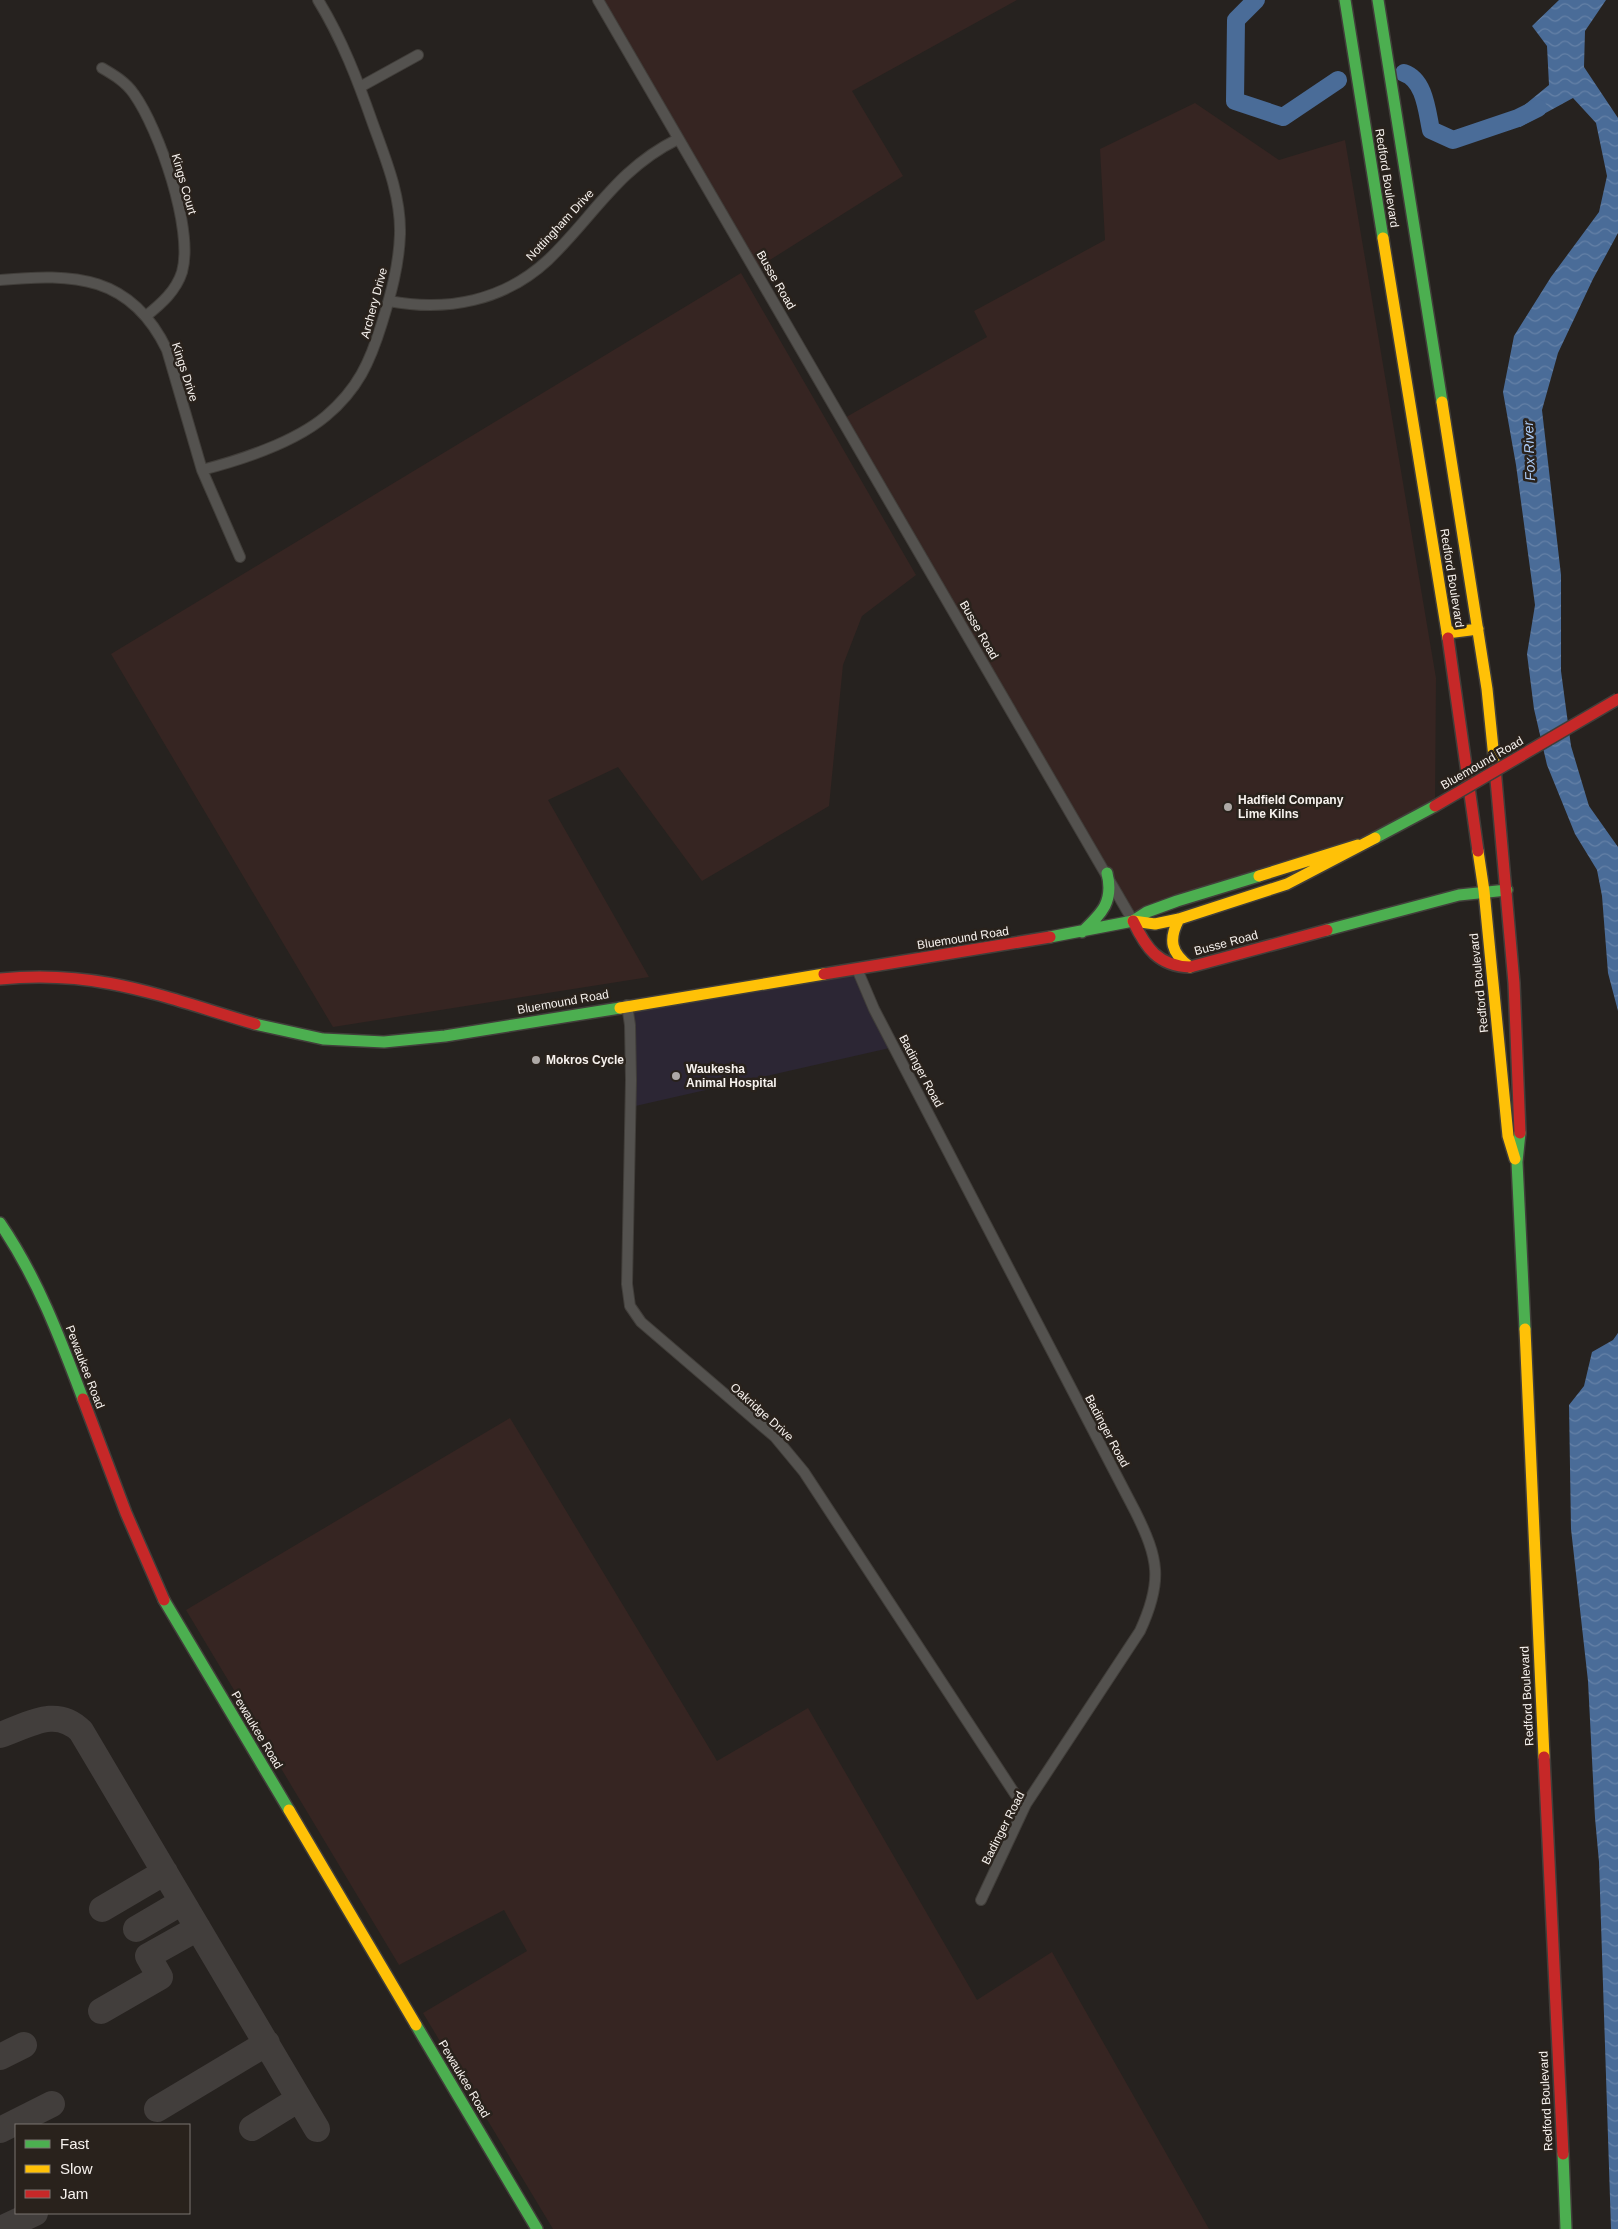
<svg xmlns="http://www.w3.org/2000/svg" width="1618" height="2229" font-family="Arial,sans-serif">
  <defs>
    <pattern id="water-waves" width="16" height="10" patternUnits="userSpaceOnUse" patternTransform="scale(1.25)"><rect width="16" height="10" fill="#4a6c98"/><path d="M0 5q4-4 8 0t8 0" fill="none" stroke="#6581a7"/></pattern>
  </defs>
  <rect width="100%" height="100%" fill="#26221f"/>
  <path fill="#2c2634" d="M857 969 894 1047 631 1107 627 1005Z"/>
  <path fill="#362522" d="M598 0H1017L852 91 903 176 754 270Z
    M1195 103 1279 160 1345 140 1436 678 1435 806 1403 823 1133 921 841 420 987 337 974 311 1105 240 1100 149Z
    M741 273 916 575 862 616 843 665 829 806 702 881 618 767 548 800 649 977 333 1027 111 654Z
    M510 1418 717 1761 808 1708 977 2000 1052 1952 1209 2229H553L423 2013 527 1951 504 1910 399 1965 186 1610Z"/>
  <path fill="url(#water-waves)" d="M1559 0H1606L1585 31 1584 67 1618 118V233L1593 279 1558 353 1542 410 1561 575V671L1571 746 1589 806 1618 847V1011L1608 973 1602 896 1597 870 1575 834 1547 765 1534 709 1527 654 1535 605 1516 465 1503 392 1514 336 1551 277 1599 212 1607 176 1596 123 1573 98 1520 127 1515 113 1549 85 1547 46 1532 26Z
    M1618 1333V2229H1611L1599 1862 1595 1818 1588 1681 1571 1529 1569 1405 1584 1386 1592 1352 1613 1340Z"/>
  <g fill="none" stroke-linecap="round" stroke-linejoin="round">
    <path stroke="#4a6c98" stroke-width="18" d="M1256 0 1236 20 1235 101 1283 117 1338 80
      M1404 73C1425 80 1427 112 1431 130L1453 140 1518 118 1538 108"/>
    <path stroke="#423e3c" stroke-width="26" d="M0 1735C29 1725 56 1706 81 1731L317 2129
      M102 1909 165 1872
      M136 1929 182 1902
      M101 2011 160 1977 148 1956 198 1928
      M0 2057 24 2045
      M157 2109 267 2043
      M252 2128 299 2099
      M0 2130 52 2104
      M1 2229 35 2213"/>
    <defs>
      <path id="street" d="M598 0 1133 921
        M102 68C114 75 126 82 134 94 159 129 194 230 182 272 176 291 161 304 146 316
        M360 87 418 55
        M0 280C74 273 131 275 167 350L202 470 240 557
        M389 301C447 312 504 301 548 260 594 216 617 169 678 139
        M202 470C241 460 295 442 326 416 358 389 370 362 382 323 391 294 399 265 400 234 401 196 386 160 373 124 358 81 342 39 318 0
        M857 969 874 1009 1135 1511C1159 1559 1163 1581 1140 1631L1026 1804 981 1900
        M627 1005 630 1025 631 1080 627 1284 630 1306 641 1322 775 1437 804 1472 1015 1794 1026 1804"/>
      <path id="fast" d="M1345 0 1383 238
        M1378 0 1442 402
        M1375 838 1435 806
        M1327 930 1459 895 1507 890
        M1082 932C1102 913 1114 902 1107 873
        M1050 937 1133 921 1147 912 1177 901 1259 876
        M255 1024 323 1039 384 1042 445 1036 620 1008
        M1520 1133 1517 1162 1525 1329
        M0 1223C37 1277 60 1338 83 1399
        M164 1600 289 1810
        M416 2025 537 2229
        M1563 2154 1566 2229"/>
      <path id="slow" d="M1383 238 1448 638
        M1442 402 1487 689 1495 768
        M1447 633 1478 629
        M1478 851 1484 891 1508 1136 1515 1159
        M1259 876 1358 845
        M1179 919C1168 940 1171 953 1190 967
        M1133 921 1155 924 1179 919 1287 884 1375 838
        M620 1008 824 974
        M1525 1329 1544 1757
        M289 1810 416 2025"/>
      <path id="jam" d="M1448 638 1478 851
        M1495 768 1514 983 1520 1133
        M1133 921C1146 948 1158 966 1190 967L1327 930
        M824 974 1050 937
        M0 979C99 969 163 997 255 1024
        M83 1399 126 1513 164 1600
        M1544 1757 1563 2154"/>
    </defs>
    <use href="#street" stroke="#413e3a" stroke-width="12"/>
    <use href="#fast" stroke="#413e3a" stroke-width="14"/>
    <use href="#slow" stroke="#413e3a" stroke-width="14"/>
    <use href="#jam" stroke="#413e3a" stroke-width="14"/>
    <use href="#street" stroke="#54524f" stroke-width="10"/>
    <use href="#fast" stroke="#4caf50" stroke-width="11"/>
    <use href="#slow" stroke="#ffc107" stroke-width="11"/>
    <use href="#jam" stroke="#c62828" stroke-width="11"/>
    <defs>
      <path id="jam-bridge" d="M1435 806 1618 699"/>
    </defs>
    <use href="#jam-bridge" stroke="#413e3a" stroke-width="14" stroke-linecap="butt"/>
    <use href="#jam-bridge" stroke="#c62828" stroke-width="11"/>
  </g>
  <g fill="#aea9a6" stroke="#29221c" stroke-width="2">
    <circle cx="1228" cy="807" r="5"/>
    <circle cx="536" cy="1060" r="5"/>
    <circle cx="676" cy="1076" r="5"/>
  </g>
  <g text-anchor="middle" stroke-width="5" stroke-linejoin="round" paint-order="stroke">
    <g font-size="12" fill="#f7f2ee" stroke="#29221c">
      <text transform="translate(1387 178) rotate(81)" y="4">Redford Boulevard</text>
      <text transform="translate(184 184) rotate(74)" y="4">Kings Court</text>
      <text transform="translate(560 225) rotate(-47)" y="4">Nottingham Drive</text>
      <text transform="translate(776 280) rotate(60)" y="4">Busse Road</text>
      <text transform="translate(374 303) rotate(-75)" y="4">Archery Drive</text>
      <text transform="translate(185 372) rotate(72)" y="4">Kings Drive</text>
      <text transform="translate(1452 578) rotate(81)" y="4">Redford Boulevard</text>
      <text transform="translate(979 630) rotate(60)" y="4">Busse Road</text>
      <text transform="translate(1482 763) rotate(-30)" y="4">Bluemound Road</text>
      <text transform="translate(963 938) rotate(-9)" y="4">Bluemound Road</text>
      <text transform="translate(1226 943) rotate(-15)" y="4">Busse Road</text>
      <text transform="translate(1479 983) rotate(-96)" y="4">Redford Boulevard</text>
      <text transform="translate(563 1002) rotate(-10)" y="4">Bluemound Road</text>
      <text transform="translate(921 1071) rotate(62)" y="4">Badinger Road</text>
      <text transform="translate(85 1367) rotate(69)" y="4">Pewaukee Road</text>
      <text transform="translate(762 1412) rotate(42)" y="4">Oakridge Drive</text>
      <text transform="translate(1107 1431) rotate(62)" y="4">Badinger Road</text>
      <text transform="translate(1527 1696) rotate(-93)" y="4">Redford Boulevard</text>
      <text transform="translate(257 1730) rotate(59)" y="4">Pewaukee Road</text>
      <text transform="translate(1003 1828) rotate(-63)" y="4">Badinger Road</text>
      <text transform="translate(464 2079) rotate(59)" y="4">Pewaukee Road</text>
      <text transform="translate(1546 2101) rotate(-93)" y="4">Redford Boulevard</text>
    </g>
    <g font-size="12" font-weight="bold" fill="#f7f2ee" stroke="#29221c" text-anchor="start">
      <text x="1238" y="804">Hadfield Company<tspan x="1238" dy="14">Lime Kilns</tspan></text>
      <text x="546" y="1064">Mokros Cycle</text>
      <text x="686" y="1073">Waukesha<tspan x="686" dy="14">Animal Hospital</tspan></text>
    </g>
    <g font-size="14" font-style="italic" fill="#afcffb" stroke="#29221c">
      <text transform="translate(1529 451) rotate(-92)" y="5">Fox River</text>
    </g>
  </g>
  <rect x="15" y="2124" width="175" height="90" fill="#29221c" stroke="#7b7570"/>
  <rect x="25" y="2140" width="25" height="8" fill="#4caf50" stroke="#7b7570"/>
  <text x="60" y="2149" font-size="15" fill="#f7f2ee">Fast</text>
  <rect x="25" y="2165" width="25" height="8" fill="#ffc107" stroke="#7b7570"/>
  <text x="60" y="2174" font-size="15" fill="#f7f2ee">Slow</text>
  <rect x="25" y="2190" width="25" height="8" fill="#c62828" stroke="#7b7570"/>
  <text x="60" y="2199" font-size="15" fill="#f7f2ee">Jam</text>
</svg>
